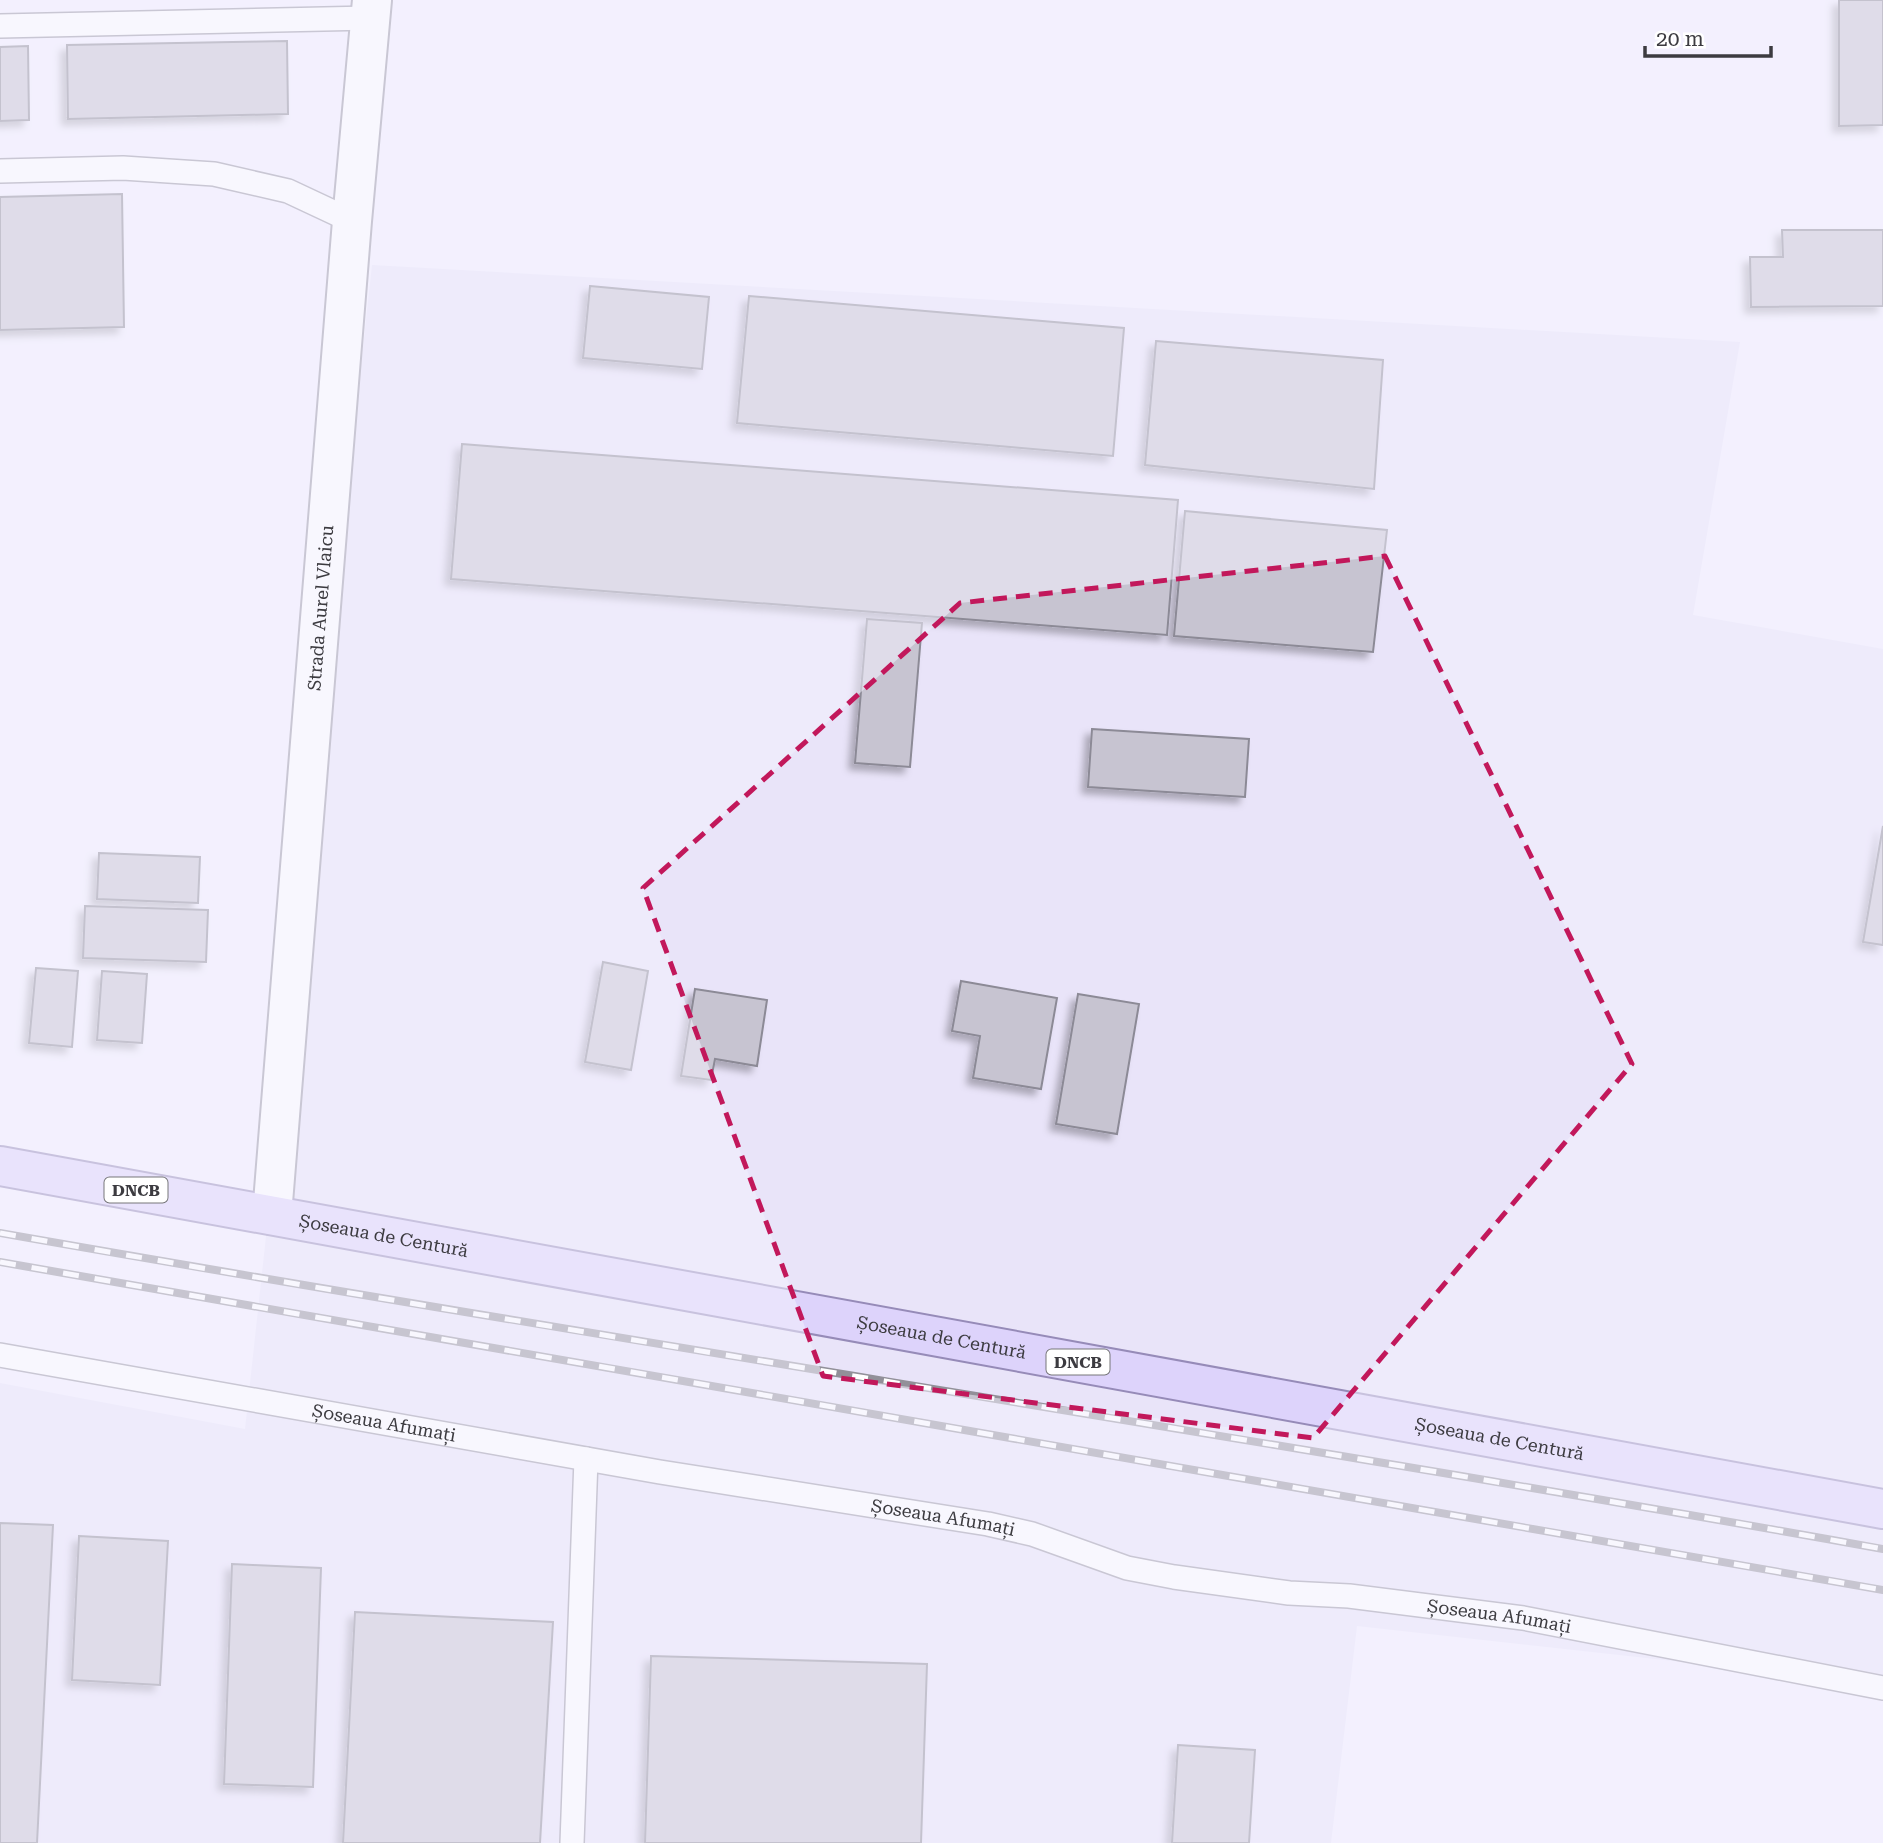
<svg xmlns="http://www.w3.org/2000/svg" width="1883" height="1843" font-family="'Roboto Serif',serif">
  <defs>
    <filter id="shadow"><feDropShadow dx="-6" dy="6" stdDeviation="3.5" flood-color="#0004"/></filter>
  </defs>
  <rect width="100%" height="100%" fill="#f3f0fe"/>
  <path fill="#e9e4f9" d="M372 265 1740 342 1693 615 1883 649V1684L1357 1626 1331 1843H0V1383L245 1429Z"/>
  <path fill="#c7c4d1" stroke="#8c8a96" stroke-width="2" filter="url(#shadow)" d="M1839 0H1883V125L1839 126Z
    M287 41 288 114 68 119 67 45Z
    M28 46 29 120 0 121V47Z
    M122 194 124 327 0 330V197Z
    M1782 230H1883V306L1751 307 1750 257H1783Z
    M590 286 709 297 702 369 583 358Z
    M749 296 1124 328 1113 456 737 423Z
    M1156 341 1383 360 1374 489 1145 465Z
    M462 444 1178 500 1167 635 451 579Z
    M1185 511 1387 530 1373 652 1174 636Z
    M867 619 922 623 910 767 855 763Z
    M1092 729 1249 739 1245 797 1088 787Z
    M1883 826V945L1863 942Z
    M99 853 200 857 198 903 97 899Z
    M85 906 208 910 206 962 83 958Z
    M603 962 648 971 631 1070 585 1062Z
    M36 968 78 971 72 1047 29 1043Z
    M102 971 147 974 142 1043 97 1040Z
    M961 981 1057 998 1041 1089 973 1078 980 1036 952 1031Z
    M695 989 767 1000 757 1066 715 1059 711 1080 681 1076Z
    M1078 994 1139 1004 1117 1134 1056 1124Z
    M0 1523 53 1525 37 1843H0Z
    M79 1536 168 1541 160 1685 72 1680Z
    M232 1564 321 1568 313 1787 224 1784Z
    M355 1612 553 1622 540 1843H343Z
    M651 1656 927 1664 921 1843H645Z
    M1178 1745 1255 1750 1249 1843H1172Z"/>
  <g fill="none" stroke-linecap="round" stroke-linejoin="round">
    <defs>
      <g id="lane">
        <path d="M0 26 370 18"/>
        <path d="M0 171 123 168 214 174 288 191 352 221"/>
        <path id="s1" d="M0 1355 660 1472 988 1524 1032 1534 1127 1568 1174 1577 1289 1593 1349 1596 1523 1618 1883 1688"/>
        <path d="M572 1843 586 1459"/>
      </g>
      <g id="street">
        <path id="s2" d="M272 1215 352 221 372 0"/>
      </g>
      <g id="primary">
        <path id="s3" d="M0 1166 1883 1509"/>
      </g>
    </defs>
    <use href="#lane" stroke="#9895a2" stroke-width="26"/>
    <use href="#street" stroke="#9895a2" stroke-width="42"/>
    <use href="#primary" stroke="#968bb8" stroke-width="42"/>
    <use href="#lane" stroke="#fff" stroke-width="23"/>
    <use href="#street" stroke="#fff" stroke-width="38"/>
    <use href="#primary" stroke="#ddd3fb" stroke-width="38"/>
    <defs>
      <path id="rail" d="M0 1233C627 1343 1256 1437 1883 1549
        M0 1262 1883 1590"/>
    </defs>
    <use href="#rail" stroke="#929099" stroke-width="8"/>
    <use href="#rail" stroke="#fff" stroke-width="5" stroke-dasharray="16" stroke-linecap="butt"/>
  </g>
  <path d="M0 0H1883V1843H0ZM1385 556 1632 1064 1313 1438 823 1376 643 888 960 603Z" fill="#f3f0fe" fill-opacity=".55" fill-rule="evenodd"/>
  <path fill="none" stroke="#c2185b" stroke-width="5" stroke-dasharray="14 9" stroke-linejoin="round" d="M1385 556 1632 1064 1313 1438 823 1376 643 888 960 603Z"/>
  <g text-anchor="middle" stroke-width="6" stroke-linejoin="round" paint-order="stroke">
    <g fill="#fff" stroke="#767679" stroke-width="2">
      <rect x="104.5" y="1177.5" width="63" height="25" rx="5"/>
      <rect x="1046.5" y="1349.5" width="63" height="25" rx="5"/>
    </g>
    <g font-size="16" font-weight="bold" fill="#3c3b40">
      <text x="136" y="1196">DNCB</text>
      <text x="1078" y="1368">DNCB</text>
    </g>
    <g font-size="18" fill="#3c3b40" stroke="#fff">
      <text dy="6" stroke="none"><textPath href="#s2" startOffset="609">Strada Aurel Vlaicu</textPath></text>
      <text dy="6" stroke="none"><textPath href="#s3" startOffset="390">Șoseaua de Centură</textPath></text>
      <text dy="6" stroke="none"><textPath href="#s3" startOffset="957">Șoseaua de Centură</textPath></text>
      <text dy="6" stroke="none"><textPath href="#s1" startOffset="390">Șoseaua Afumați</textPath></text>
      <text dy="6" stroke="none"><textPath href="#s3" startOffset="1524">Șoseaua de Centură</textPath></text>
      <text dy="6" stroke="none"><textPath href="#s1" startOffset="957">Șoseaua Afumați</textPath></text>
      <text dy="6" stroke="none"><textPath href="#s1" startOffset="1524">Șoseaua Afumați</textPath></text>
    </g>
  </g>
  <path d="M1645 46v10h126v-10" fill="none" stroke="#3c3b40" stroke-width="3.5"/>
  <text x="1656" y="46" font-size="21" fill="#3c3b40" stroke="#ffffff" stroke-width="5" paint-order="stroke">20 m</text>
</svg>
